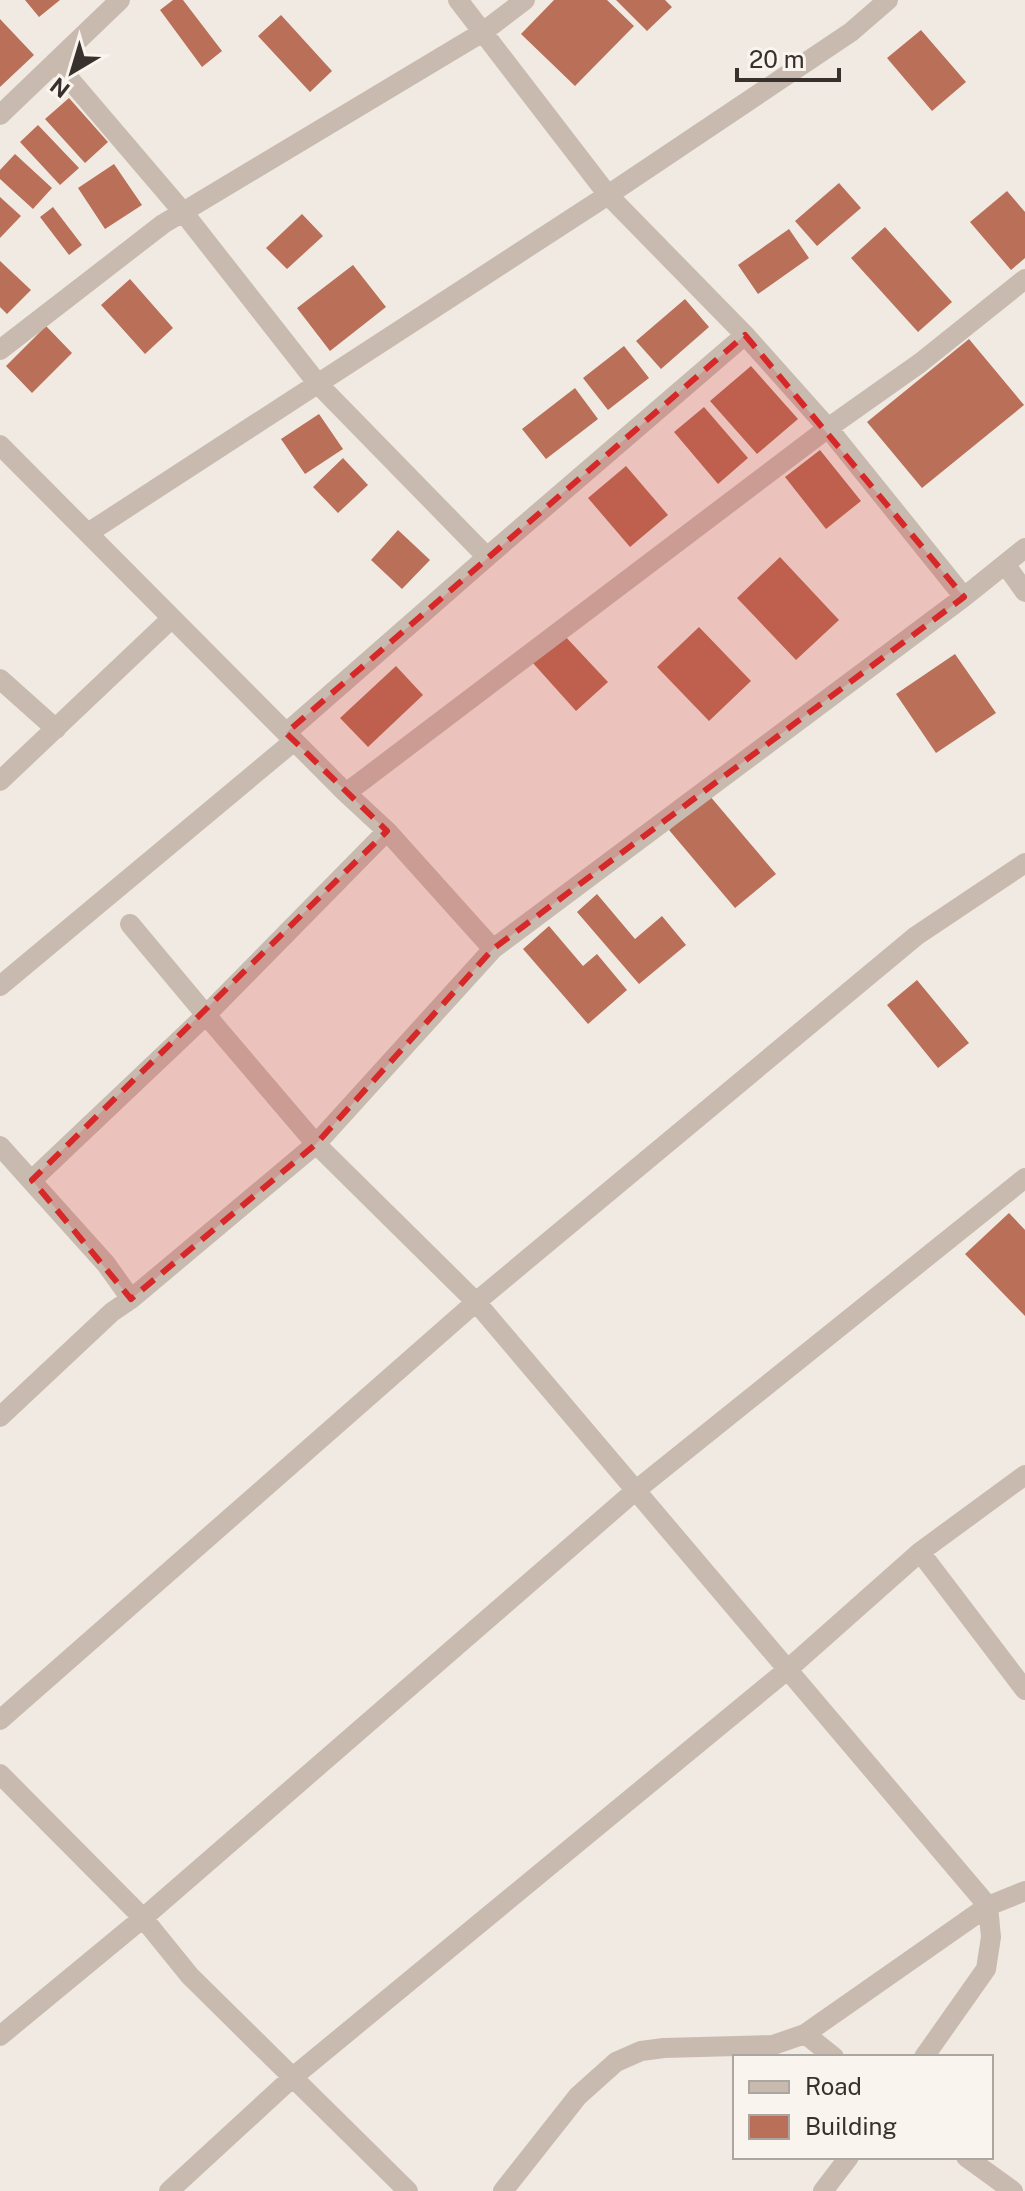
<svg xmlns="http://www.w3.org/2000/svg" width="1025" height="2191" font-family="'Public Sans',sans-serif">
  <rect width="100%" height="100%" fill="#f1eae2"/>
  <path fill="#b96f58" d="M25 0H60L39 17Z
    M173 0H183L222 51 202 67 160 10Z
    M554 0H607L634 26 575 86 521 34Z
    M616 0H665L672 7 647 31Z
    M281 15 332 71 310 92 258 36Z
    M0 19 34 55 0 87Z
    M921 30 966 82 932 111 887 58Z
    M69 98 108 142 85 163 45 119Z
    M38 125 79 168 60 185 20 142Z
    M15 154 52 188 33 209 0 179V170Z
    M114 164 142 205 105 229 78 188Z
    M839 183 861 208 817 246 795 221Z
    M1007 191 1025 212V258L1011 270 970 222Z
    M0 197 21 216 0 238Z
    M53 207 82 245 69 255 40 217Z
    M302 214 323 236 287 269 266 248Z
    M885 227 952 302 918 332 851 258Z
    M789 229 809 258 758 294 738 265Z
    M0 261 31 290 7 314 0 307Z
    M353 265 386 307 330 351 297 308Z
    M130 279 173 328 145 354 101 305Z
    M685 299 709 327 661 369 636 341Z
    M46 326 72 353 32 393 6 366Z
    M969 339 1024 405 922 488 867 422Z
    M624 346 649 378 608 410 583 378Z
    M751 366 798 419 757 454 710 401Z
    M575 388 598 419 546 459 522 429Z
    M704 407 748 458 718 484 674 432Z
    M319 414 343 449 305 474 281 439Z
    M820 450 861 501 826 529 785 477Z
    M343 458 368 485 338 513 313 487Z
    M626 466 668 515 630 547 588 498Z
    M398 530 430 560 402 589 371 560Z
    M780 557 839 620 796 660 737 598Z
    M699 627 751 681 709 721 657 667Z
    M563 634 608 682 576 711 532 662Z
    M955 654 996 713 936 753 896 694Z
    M396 666 423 695 368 747 340 718Z
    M709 795 776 874 735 908 669 830Z
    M597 894 635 939 662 916 686 945 639 984 577 912Z
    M549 926 583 966 597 954 627 990 588 1024 523 949Z
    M917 980 969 1043 938 1068 887 1005Z
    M1009 1213 1025 1230V1316L965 1254Z"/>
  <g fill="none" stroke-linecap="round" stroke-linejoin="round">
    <path stroke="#c8baaf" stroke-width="20" d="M458 0 608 195 745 335 828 428 964 597
      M55 62 183 212 318 384 487 557 286 733
      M0 115 120 0
      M0 350 163 224 483 32 525 0
      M0 445 346 793 828 428 920 363 1025 279
      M88 533 608 195 851 32 888 0
      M487 557 745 335
      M1005 564 1025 592
      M0 679 56 729
      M0 781 172 618
      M346 793 387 831 206 1015 316 1144 476 1302 988 1906 805 2034 773 2045 664 2048 641 2051 616 2062 578 2096 503 2191
      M387 831 493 949
      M0 986 294 741
      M0 1146 106 1264 131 1299
      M32 1180 206 1015 130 924
      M0 1417 112 1312 131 1299 316 1144 493 949 964 597 1025 548
      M920 1552 1025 1690
      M0 1720 476 1302 916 936 1025 863
      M0 1774 143 1918 190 1976 408 2191
      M805 2034 834 2057
      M0 2036 143 1918 635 1491 1025 1178
      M924 2057 986 1969 991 1937 988 1906 1025 1891
      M966 2157 1013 2191
      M169 2191 293 2077 787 1670 920 1552 1025 1475
      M823 2191 849 2157"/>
  </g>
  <path fill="#d62828" fill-opacity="0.2" stroke="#d62828" stroke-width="6" stroke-dasharray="16 10" stroke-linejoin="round" d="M745 335 964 597 493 949 316 1144 131 1299 32 1180 387 831 286 733Z"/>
  <rect x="733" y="2055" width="260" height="104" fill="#f9f4ee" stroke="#aca6a0" stroke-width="2"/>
  <rect x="749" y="2081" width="40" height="12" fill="#c8baaf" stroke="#aca6a0" stroke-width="2"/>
  <text x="805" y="2095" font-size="24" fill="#38302c">Road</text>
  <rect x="749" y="2115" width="40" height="24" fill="#b96f58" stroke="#aca6a0" stroke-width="2"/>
  <text x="805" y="2135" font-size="24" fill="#38302c">Building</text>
  <g transform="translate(72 72) rotate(218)" stroke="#f9f4ee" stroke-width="6" paint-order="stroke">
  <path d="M0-6L14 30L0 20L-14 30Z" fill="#38302c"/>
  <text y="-12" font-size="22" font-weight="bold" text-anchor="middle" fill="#38302c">N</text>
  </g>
  <path d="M737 68v12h102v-12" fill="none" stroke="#38302c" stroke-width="4"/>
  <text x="749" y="68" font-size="24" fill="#38302c" stroke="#f9f4ee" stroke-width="6" paint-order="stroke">20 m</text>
</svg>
